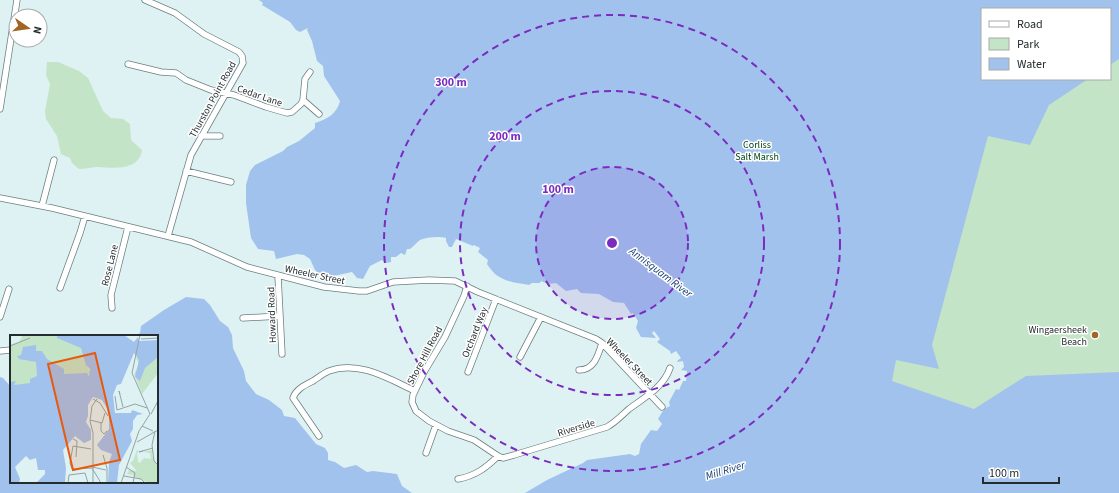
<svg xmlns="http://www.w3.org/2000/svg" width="1119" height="493" font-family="'Source Sans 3',sans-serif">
  <rect width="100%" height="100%" fill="#def2f3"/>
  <path fill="#c3e4c6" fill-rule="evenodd" d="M1119 0V386L1005 413 916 406 567 61 574 25ZM982 9H1110V79H982Z
    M47 62H58L79 71 88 78 103 111 111 118 123 119 130 124 131 140 142 150C139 171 114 168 98 167 92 167 86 169 79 169L72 163 70 158 61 154 57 136 46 119 45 111 50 84 46 75Z"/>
  <path fill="#a2c2ee" d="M259 0H1119V59L1110 65V9H982V79H1088L1049 105 1030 145 988 136 932 345 939 369 896 360 892 381 974 409 1026 376 1119 372V493H525L547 480 583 463 587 460 630 454 635 456 639 454 641 444 651 430 657 431 662 424 658 419 664 409 670 406 669 402 676 389 679 390 683 381H686L687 371 681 370 684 367 683 361 678 362 677 361 681 358 676 351 671 354 670 351 657 342 660 339 654 331 652 333 656 338 641 337 636 328 638 321 633 313 631 314 624 303 613 302 599 294 581 293 577 289 566 291 556 283 548 284 541 281 540 283H532L529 285C517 283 505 282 495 274 492 271 489 267 487 264L488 260 478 252 480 248 474 245 473 246 456 239 452 247H449L446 241V238C439 236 427 237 420 240 417 242 413 247 410 249H407L405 255 401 253 396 257H391V262L386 263 382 260 370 266 363 279 357 278 352 272 324 278 315 270 310 259 304 255 297 254 276 259 274 251 258 249 251 238 246 203V185L250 171 255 165 283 151 287 147 299 141 315 128V123C327 119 337 114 340 101L324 76 323 66 317 61 312 41 307 30 308 28 300 32 296 30 290 22 262 5 263 3Z
    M186 297 204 299 210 305 220 321 228 327 232 335 233 348 244 371 246 381 256 394 269 400 282 410 284 416 295 418 316 444 325 448 328 453V460L335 462 344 468 356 465 367 472 373 471 397 474 402 486 412 493H0V377L3 378 11 387V482H157V336H135L140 333 141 326 164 310Z"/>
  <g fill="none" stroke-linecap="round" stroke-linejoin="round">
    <defs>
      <path id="street" d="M145 0 175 13 204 34 239 52 242 56 243 63 191 155 168 236
        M128 64 161 72 176 73 186 80 211 90 234 95 266 107 287 113 292 112 301 104 303 100 305 79 310 72
        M303 100 319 114
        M0 109 17 0
        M201 136H220
        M186 171 231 182
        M0 198 52 208 191 242 247 267 324 287 359 291H367L393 282 429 280 455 281 478 292 596 339 602 343 662 407
        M42 206 54 160
        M278 276 282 354
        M467 286 464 296 445 337 424 372 413 395 412 402 416 411 429 421 448 431 474 440 498 456 503 458 514 455 607 427C616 422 622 415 629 409 645 397 663 388 670 368
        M60 288 80 233 85 216
        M112 308 111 295 128 227
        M0 317 9 289
        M243 318 280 316
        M0 351 11 350
        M520 357 541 317
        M579 370C594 370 598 356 602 343
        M468 372 496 299
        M319 436 293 398C296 389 305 385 313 381 319 377 324 373 329 371 359 360 389 379 415 391
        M426 453 436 425
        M458 479C475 476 486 468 498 456"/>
    </defs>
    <use href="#street" stroke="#6c7e7f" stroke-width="7"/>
    <use href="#street" stroke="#fff" stroke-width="5.5"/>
  </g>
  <circle cx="612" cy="243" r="76" fill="#7b2cbf" fill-opacity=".12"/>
  <g fill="none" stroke="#7b2cbf" stroke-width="2" stroke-dasharray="7 5">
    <circle cx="612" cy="243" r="76"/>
    <circle cx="612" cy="243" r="152"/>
    <circle cx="612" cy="243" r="228"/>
  </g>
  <circle fill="#9f6624" stroke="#fff" stroke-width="1.5" cx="1095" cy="335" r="4"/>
  <g text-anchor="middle" stroke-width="3" stroke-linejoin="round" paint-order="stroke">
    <g font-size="10" fill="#252c2d" stroke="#fff">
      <text transform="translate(260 95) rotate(19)" y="4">Cedar Lane</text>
      <text transform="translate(212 99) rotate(-61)" y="4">Thurston Point Road</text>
      <text transform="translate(109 265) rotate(-76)" y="4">Rose Lane</text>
      <text transform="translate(315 274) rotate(12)" y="4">Wheeler Street</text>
      <text transform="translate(271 315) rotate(-92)" y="4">Howard Road</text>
      <text transform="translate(474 332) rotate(-68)" y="4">Orchard Way</text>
      <text transform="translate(424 355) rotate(-62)" y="4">Shore Hill Road</text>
      <text transform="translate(630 361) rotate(46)" y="4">Wheeler Street</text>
      <text transform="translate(576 427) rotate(-17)" y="4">Riverside</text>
    </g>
    <g font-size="10" fill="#004313" stroke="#fff">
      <text x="757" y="148">Corliss<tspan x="757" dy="12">Salt Marsh</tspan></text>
    </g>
    <g font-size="10" fill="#252c2d" stroke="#fff" text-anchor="end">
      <text x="1087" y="333">Wingaersheek<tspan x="1087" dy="12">Beach</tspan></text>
    </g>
    <g font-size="11" font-style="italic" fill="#153f73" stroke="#fff">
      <text transform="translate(661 272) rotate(37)" y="4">Annisquam River</text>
      <text transform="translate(725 470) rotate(-17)" y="4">Mill River</text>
    </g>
  </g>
  <g transform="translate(10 335)">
    <rect width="148" height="148" fill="#def2f3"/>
    <path d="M13 0H61L70 9 82 42 0 97V12L2 9 9 7ZM148 10V38L132 59 124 39 129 29 126 23ZM127 115 129 116 127 118 128 127 130 128 134 123 141 124 140 118 133 117 143 115 142 121 148 131V148H139L123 141V138L122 140 117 139 119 135 127 136 120 128 123 126Z" fill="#c3e4c6"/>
    <path d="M47 0H114L124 7 128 2 129 6 148 5V22L135 33 130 46 125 42 129 25 124 18 111 49 107 50 103 60 105 78H121L122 75 133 79 127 80 123 86V94L120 99 122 106 109 130 107 148H98L99 127 102 119 91 115 87 110 99 94V76L92 65 83 62 78 70V81L76 87 81 95V105L74 108 65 101 53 115 56 133 55 148H26L35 139V135H28L26 123 20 125 16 121 5 132 10 144 9 148H0V47L6 46 4 50 20 48V44L27 41 26 27 9 24 7 21 11 20 13 12 26 10V16H32L37 24 54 34V39L77 38 79 42 80 34 76 30 71 13 47 3Z" fill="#a2c2ee"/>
    <path fill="none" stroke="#94a3a4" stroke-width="1" d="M131 4 148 3M0 11 20 3M110 59 109 56 113 72M105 61 107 75 125 69 137 73M83 64 90 68 98 81M141 79 148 66M80 85 92 88 95 78M91 88V96L94 99 97 96M132 91 143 96M145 96 142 110 144 126 148 130M63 104 67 106 66 122M127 107 148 95M81 114 63 111 60 128 62 134 82 133 91 148M133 116 129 117 143 113M93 120 97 133V148M82 132 96 135M116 132 125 138 123 148M114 141 131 144 135 148M58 148 59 140 75 138 78 148M83 148V98L80 86 82 71 87 64M111 148 129 96 140 79 122 38 130 0"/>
    <path fill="#e8590c" fill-opacity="0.15" stroke="#e8590c" stroke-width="2" d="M85 18 110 125 63 135 38 29Z"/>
    <rect width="148" height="148" fill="none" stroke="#252c2d" stroke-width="2"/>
  </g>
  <circle cx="612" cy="243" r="6" fill="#7b2cbf" stroke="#fff" stroke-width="2"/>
  <g font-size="12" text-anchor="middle" font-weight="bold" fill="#7b2cbf" stroke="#fff" stroke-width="3" stroke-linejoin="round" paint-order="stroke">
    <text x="451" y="86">300 m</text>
    <text x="505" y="140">200 m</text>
    <text x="558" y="193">100 m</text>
  </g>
  <rect x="981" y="8" width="130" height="72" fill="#ffffff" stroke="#a8abab"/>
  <rect x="989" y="21" width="20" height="6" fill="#ffffff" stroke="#a8abab"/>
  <text x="1017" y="28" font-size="12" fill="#252c2d">Road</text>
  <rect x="989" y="38" width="20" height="12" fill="#c3e4c6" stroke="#a8abab"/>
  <text x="1017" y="48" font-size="12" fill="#252c2d">Park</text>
  <rect x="989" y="58" width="20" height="12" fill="#a2c2ee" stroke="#a8abab"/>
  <text x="1017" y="68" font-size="12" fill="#252c2d">Water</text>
  <g transform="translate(28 28) rotate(103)"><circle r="19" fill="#ffffff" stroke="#a8abab"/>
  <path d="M0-3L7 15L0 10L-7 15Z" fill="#9f6624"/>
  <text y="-6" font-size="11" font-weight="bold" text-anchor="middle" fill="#252c2d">N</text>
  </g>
  <path d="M983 477v6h76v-6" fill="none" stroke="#252c2d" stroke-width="2"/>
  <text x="989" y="477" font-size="12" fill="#252c2d" stroke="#ffffff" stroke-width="3" paint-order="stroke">100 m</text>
</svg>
